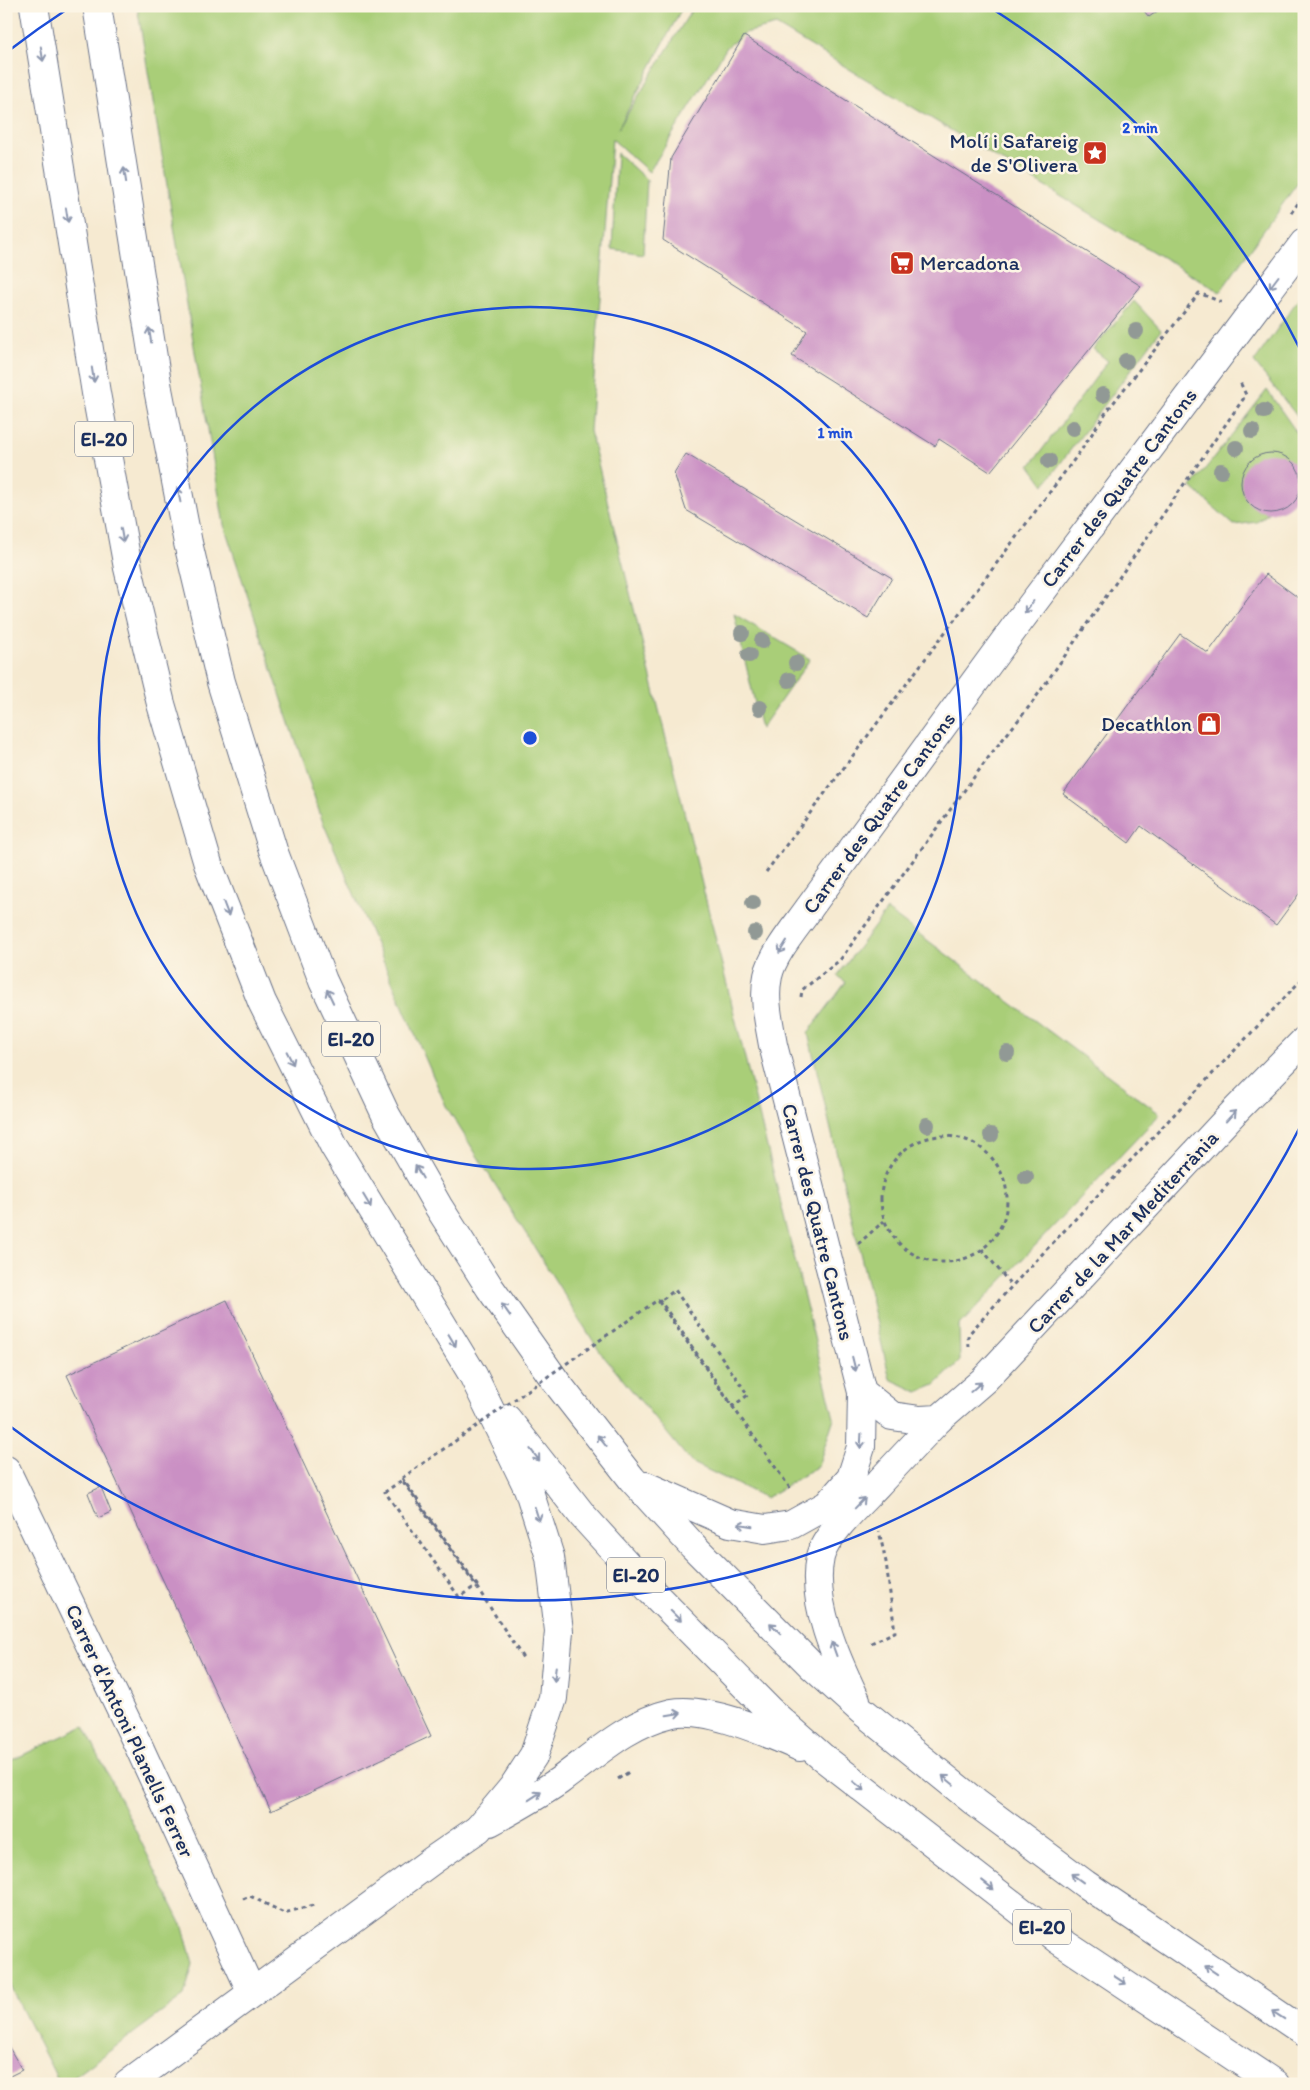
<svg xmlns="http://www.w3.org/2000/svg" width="1310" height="2090" font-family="Itim,sans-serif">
  <rect width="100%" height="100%" fill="#fcf5e5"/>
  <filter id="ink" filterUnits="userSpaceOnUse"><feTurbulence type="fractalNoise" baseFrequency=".02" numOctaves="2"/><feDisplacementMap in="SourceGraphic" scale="10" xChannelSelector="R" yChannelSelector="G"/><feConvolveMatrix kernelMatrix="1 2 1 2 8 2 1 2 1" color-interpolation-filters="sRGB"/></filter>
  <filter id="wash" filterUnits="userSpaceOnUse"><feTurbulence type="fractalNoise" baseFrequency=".0096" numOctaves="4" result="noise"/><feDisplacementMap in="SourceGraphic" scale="20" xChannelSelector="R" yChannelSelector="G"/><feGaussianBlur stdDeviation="1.12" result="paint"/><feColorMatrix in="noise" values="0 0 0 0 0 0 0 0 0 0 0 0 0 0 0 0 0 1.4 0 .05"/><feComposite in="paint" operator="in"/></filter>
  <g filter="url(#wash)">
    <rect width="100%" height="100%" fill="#f6ead1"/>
    <path fill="#a9ce78" stroke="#627e6b" d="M137 6H683L618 129 694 6H1304V174L1220 292 776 25 745 33 727 47 649 172 612 139 590 431 834 1418 818 1466 766 1498 691 1462 600 1352 446 1106 322 820 224 525Z
      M617 153 647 180 643 254 612 249Z
      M1304 291V425L1254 362Z
      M1134 301 1161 330 1044 485 1030 466 1108 361 1093 349Z
      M1267 390 1304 443V486L1257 522 1234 525 1191 487Z
      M734 614 810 659 761 729Z
      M887 910 1160 1114 959 1326 960 1361 935 1385 918 1392 890 1379 808 1033 846 982 837 976Z
      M84 1726 183 1927 193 1964 184 1996 65 2084H60L6 1978V1763Z"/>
    <g id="blocks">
      <path fill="#ca90c4" d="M1140 6H1165L1149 17Z
        M744 36 1141 286 990 472 939 439 935 446 792 356 807 331 663 240 671 158Z
        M1241 483a30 30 0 1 1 60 0a30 30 0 1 1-60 0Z
        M686 454 892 578 868 618 686 510 674 473Z
        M1266 574 1304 602V887L1276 925 1141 826 1129 843 1063 794 1180 634 1208 653Z
        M227 1300 431 1736 271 1811 67 1375Z
        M101 1487 111 1512 98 1518 88 1493Z
        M6 2042 22 2070 6 2078Z"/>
    </g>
  </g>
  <g filter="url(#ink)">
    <use href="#blocks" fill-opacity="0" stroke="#687086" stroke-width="1"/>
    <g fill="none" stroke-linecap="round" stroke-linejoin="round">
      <defs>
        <path id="street" d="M1304 243 1015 627 810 907C797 926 773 953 768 976 763 999 769 1022 773 1045L862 1392 892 1416 920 1420 939 1419 984 1380 1237 1109 1304 1041
          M6 1470 139 1747 252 1993
          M128 2084 433 1860 478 1829"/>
        <path id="highway" d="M34 6 96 393 128 568 161 704 208 864 262 1002 334 1146 473 1375 528 1488 550 1557 559 1631 553 1698 534 1755 513 1787 478 1829
          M97 6 158 389 188 543 221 682 273 850 323 981 386 1115 438 1206 490 1288 557 1383 632 1479 693 1546 810 1664 861 1710 976 1803 1085 1884 1304 2032
          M507 1419 583 1516 652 1592 770 1711 821 1756 1057 1939 1275 2084
          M646 1486 730 1523 765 1529 791 1525 827 1505 851 1478 861 1447 862 1392
          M856 1700C837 1660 810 1602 820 1557 825 1535 860 1503 876 1486 897 1463 918 1441 939 1419
          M490 1822C514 1809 537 1796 559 1781 595 1755 628 1723 672 1713 707 1706 768 1733 800 1747"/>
      </defs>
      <use href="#street" stroke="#687086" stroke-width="30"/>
      <use href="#highway" stroke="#687086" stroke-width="30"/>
      <path stroke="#687086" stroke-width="3" stroke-dasharray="4 4" stroke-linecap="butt" d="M1291 213 1304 195
        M766 872 1082 449 1107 411 1199 293 1221 302
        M801 997 802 990 840 960 991 754 1032 703 1246 395 1240 382
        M881 1199a63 63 0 1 1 126 0a63 63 0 1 1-126 0Z
        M858 1244 884 1221
        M982 1249 1012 1286
        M659 1299 733 1406 748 1395 675 1290 659 1302 790 1488
        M969 1347 968 1335 1012 1286 1304 977
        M402 1478 477 1585 459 1597 385 1492 402 1480 482 1595 523 1658
        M871 1643 895 1632 886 1562 879 1531
        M618 1779 629 1772
        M243 1899 250 1896 284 1913 314 1905"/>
      <use href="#street" stroke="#fff" stroke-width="28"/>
      <use href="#highway" stroke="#fff" stroke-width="28"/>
      <path stroke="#687086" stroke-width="3" stroke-dasharray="4 4" stroke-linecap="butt" d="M402 1478 659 1299"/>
    </g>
    <g fill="#919995">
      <circle cx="1136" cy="331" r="8"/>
      <circle cx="1126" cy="361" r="8"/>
      <circle cx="1103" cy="395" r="8"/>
      <circle cx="1264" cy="411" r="8"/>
      <circle cx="1073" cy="428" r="8"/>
      <circle cx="1252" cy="431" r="8"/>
      <circle cx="1236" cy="448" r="8"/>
      <circle cx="1049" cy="461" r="8"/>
      <circle cx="1221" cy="471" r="8"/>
      <circle cx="742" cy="633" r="8"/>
      <circle cx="762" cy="641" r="8"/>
      <circle cx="749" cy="655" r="8"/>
      <circle cx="796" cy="663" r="8"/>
      <circle cx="789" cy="680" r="8"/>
      <circle cx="760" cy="708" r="8"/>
      <circle cx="753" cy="903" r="8"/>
      <circle cx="755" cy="933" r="8"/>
      <circle cx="1007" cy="1053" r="8"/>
      <circle cx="927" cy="1125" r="8"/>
      <circle cx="991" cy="1135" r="8"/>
      <circle cx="1026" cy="1177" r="8"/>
    </g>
    <defs><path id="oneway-shaft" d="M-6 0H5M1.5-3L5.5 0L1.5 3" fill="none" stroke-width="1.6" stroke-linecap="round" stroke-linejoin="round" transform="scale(1.25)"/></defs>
    <g stroke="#8d97ae">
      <use href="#oneway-shaft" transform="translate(42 54) rotate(81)"/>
      <use href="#oneway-shaft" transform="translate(125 175) rotate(-99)"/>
      <use href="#oneway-shaft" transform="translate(67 215) rotate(81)"/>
      <use href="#oneway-shaft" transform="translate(1274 282) rotate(127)"/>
      <use href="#oneway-shaft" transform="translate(150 335) rotate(-99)"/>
      <use href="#oneway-shaft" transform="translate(93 375) rotate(81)"/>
      <use href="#oneway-shaft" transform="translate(179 495) rotate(-101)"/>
      <use href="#oneway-shaft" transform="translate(122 535) rotate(80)"/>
      <use href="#oneway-shaft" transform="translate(1029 607) rotate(127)"/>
      <use href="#oneway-shaft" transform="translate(226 909) rotate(69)"/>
      <use href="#oneway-shaft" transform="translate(783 947) rotate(122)"/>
      <use href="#oneway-shaft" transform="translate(330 996) rotate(-115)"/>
      <use href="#oneway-shaft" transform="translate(290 1058) rotate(63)"/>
      <use href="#oneway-shaft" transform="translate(1231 1116) rotate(-47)"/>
      <use href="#oneway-shaft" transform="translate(419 1172) rotate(-120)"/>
      <use href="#oneway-shaft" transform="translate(367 1201) rotate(59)"/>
      <use href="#oneway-shaft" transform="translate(506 1310) rotate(-125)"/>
      <use href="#oneway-shaft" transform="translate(452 1340) rotate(59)"/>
      <use href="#oneway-shaft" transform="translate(854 1364) rotate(76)"/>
      <use href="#oneway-shaft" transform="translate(976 1387) rotate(-41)"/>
      <use href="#oneway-shaft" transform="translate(602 1441) rotate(-128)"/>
      <use href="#oneway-shaft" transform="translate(861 1441) rotate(93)"/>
      <use href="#oneway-shaft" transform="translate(535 1455) rotate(52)"/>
      <use href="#oneway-shaft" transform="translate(860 1503) rotate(-46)"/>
      <use href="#oneway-shaft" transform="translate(537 1514) rotate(72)"/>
      <use href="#oneway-shaft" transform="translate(745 1525) rotate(-171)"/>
      <use href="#oneway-shaft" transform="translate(676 1616) rotate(45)"/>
      <use href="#oneway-shaft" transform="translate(775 1628) rotate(-135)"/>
      <use href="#oneway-shaft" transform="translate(834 1649) rotate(-110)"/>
      <use href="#oneway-shaft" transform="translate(555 1674) rotate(96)"/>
      <use href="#oneway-shaft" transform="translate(674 1714) rotate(-9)"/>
      <use href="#oneway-shaft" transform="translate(948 1780) rotate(-141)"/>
      <use href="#oneway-shaft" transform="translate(859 1786) rotate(38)"/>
      <use href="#oneway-shaft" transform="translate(535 1796) rotate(-33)"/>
      <use href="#oneway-shaft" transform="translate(1077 1878) rotate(-144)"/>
      <use href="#oneway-shaft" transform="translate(988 1885) rotate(38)"/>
      <use href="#oneway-shaft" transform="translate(1211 1970) rotate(-146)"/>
      <use href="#oneway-shaft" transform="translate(1120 1980) rotate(33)"/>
      <use href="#oneway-shaft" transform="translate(1278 2015) rotate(-147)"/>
    </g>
  </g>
  <g fill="none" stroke="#1d4ed8" stroke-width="2.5">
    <circle cx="530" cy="738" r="431"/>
    <path d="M1302 1123A863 863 0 0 1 11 1427M11 49A863 863 0 0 1 66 10M994 10A863 863 0 0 1 1302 353"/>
  </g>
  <defs>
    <symbol id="sight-square" viewBox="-11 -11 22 22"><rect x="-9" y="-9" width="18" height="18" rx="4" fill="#c8321e" stroke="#fcf5e5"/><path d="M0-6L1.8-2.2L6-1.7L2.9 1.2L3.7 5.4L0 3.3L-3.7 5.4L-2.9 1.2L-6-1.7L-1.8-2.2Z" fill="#fff"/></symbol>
    <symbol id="supermarket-square" viewBox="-11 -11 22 22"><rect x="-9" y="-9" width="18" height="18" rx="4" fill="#c8321e" stroke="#fcf5e5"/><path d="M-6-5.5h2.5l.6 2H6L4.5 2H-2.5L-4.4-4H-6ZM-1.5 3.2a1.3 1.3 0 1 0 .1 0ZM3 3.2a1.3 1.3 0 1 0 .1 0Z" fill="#fff"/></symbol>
    <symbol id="shop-square" viewBox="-11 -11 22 22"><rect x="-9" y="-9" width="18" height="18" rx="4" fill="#c8321e" stroke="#fcf5e5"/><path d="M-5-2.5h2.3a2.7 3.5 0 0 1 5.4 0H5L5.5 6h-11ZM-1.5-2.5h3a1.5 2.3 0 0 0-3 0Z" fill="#fff"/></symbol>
  </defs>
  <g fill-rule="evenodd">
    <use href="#sight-square" x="1081" y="139" width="28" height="28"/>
    <use href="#supermarket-square" x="888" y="249" width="28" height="28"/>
    <use href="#shop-square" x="1195" y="710" width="28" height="28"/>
  </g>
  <g text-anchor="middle" stroke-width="5" stroke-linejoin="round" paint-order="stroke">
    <g fill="#fcf5e5" stroke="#5e6a86" stroke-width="1">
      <rect x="75" y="421.5" width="58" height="35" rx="4"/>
      <rect x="322" y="1021.5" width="58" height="35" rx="4"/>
      <rect x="607" y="1557.5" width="58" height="35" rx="4"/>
      <rect x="1013" y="1909.5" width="58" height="35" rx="4"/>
    </g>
    <g font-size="20" font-weight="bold" fill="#1b2f5e">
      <text x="104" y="446">EI-20</text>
      <text x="351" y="1046">EI-20</text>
      <text x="636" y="1582">EI-20</text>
      <text x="1042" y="1934">EI-20</text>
    </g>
    <g font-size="21" fill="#1b2f5e" stroke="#fcf5e5" text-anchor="end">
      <text x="1078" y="148">Molí i Safareig<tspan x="1078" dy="24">de S'Olivera</tspan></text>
      <text x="920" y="270" text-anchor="start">Mercadona</text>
      <text x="1192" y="731">Decathlon</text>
    </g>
    <g font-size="21" fill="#1b2f5e" stroke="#fcf5e5">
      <text transform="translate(1119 488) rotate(-53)" y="7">Carrer des Quatre Cantons</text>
      <text transform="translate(879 813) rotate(-54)" y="7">Carrer des Quatre Cantons</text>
      <text transform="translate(818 1222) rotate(76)" y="7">Carrer des Quatre Cantons</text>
      <text transform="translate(1123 1232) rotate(-47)" y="7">Carrer de la Mar Mediterrània</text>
      <text transform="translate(130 1731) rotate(65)" y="7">Carrer d'Antoni Planells Ferrer</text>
    </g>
  </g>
  <circle cx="530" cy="738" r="8" fill="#1d4ed8" stroke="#fcf5e5" stroke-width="2.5"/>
  <g font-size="15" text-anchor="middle" font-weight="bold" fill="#1d4ed8" stroke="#fcf5e5" stroke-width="5" stroke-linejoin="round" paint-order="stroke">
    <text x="1140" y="133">2 min</text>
    <text x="835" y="438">1 min</text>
  </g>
  <rect width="1310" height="2090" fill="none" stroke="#fcf5e5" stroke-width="25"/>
</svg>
